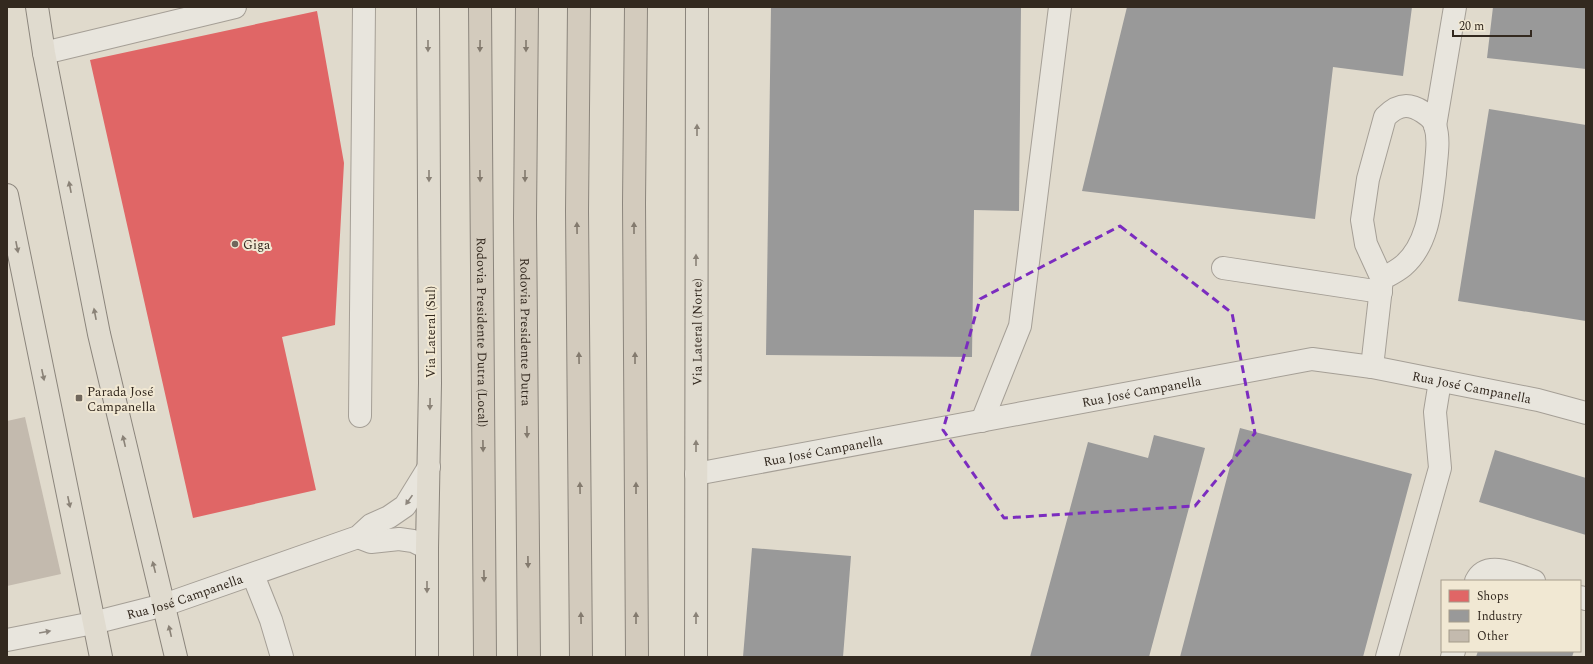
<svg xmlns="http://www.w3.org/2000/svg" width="1593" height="664" font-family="Spectral,serif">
  <rect width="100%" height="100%" fill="#e0dacc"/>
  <path fill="#e06666" d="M317 11 344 163 335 325 282 337 316 490 193 518 90 60Z"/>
  <path fill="#999" d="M771 7H1021L1019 211 974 210 972 357 766 355Z
    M1127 7H1412L1403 76 1333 67 1315 219 1082 191Z
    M1493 7H1586V69L1487 58Z
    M1489 109 1586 125V321L1458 301Z
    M1240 428 1412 474 1363 657H1180Z
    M1154 435 1205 448 1149 657H1030L1088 442 1148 458Z
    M1495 450 1586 478V535L1479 502Z
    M752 548 851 556 843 657H743Z
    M1478 651H1574L1572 657H1476Z"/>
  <path fill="#c3baae" d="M25 417 61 574 7 586V421Z"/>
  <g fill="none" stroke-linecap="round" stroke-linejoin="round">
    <defs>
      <g id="minor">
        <path d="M44 53 235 7"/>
        <path d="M1435 126 1455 7"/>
        <path d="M1223 268 1381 292"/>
        <path d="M1372 367 1382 279 1366 244 1362 220 1368 179 1385 117C1391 111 1398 106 1406 106 1416 106 1432 116 1435 125 1440 141 1436 158 1435 174 1431 205 1429 244 1403 266 1397 271 1389 275 1382 279"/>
        <path d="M360 416 364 7"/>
        <path d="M982 421 1020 326 1060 7"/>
        <path id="s1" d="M696 474 1312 359 1372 367 1538 400 1586 413"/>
        <path d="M358 537 371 542 399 539 413 541 427 548"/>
        <path d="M253 575 271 620 282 657"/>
        <path d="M1476 581C1487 559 1517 575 1534 581"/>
        <path d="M1580 597 1586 599"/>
        <path id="s2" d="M7 640 93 623 164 605 358 537 371 525 389 517 405 506 429 467"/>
        <path d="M1387 657 1440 468 1435 412 1440 381"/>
        <path d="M1452 657 1454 651"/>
      </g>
      <g id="major">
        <path d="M37 7 44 53 99 334 176 657"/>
        <path d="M7 195 101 657"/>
        <path d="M427 657V548L430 383 428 7"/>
        <path id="s3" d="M696 657 697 7"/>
      </g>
      <g id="highway">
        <path id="s4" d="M480 7 485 657"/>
        <path id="s5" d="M527 7 525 218 529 657"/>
        <path d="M579 7 577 211 581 657"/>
        <path d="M636 7 634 203 637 657"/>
      </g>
    </defs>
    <use href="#minor" stroke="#a59f96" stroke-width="24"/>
    <use href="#major" stroke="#8b857c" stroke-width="24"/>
    <use href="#highway" stroke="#8b857c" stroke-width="24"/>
    <use href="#minor" stroke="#e8e5dd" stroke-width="22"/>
    <use href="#major" stroke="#e0dbcf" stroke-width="22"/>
    <use href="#highway" stroke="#d3cbbd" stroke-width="22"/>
  </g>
  <defs><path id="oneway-solid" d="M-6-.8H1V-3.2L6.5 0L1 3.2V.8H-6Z"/></defs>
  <g fill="#8a8277">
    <use href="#oneway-solid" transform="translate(428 46) rotate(90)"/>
    <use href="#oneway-solid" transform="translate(697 130) rotate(-90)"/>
    <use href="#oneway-solid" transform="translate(429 176) rotate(90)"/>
    <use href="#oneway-solid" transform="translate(70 187) rotate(-101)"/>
    <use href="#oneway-solid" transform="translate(17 247) rotate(79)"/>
    <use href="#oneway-solid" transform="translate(696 260) rotate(-90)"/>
    <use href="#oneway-solid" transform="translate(95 314) rotate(-101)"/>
    <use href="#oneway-solid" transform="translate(43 375) rotate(78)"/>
    <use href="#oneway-solid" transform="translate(430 404) rotate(91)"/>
    <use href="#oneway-solid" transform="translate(124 441) rotate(-103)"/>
    <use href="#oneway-solid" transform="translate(696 446) rotate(-90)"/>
    <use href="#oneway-solid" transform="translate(69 502) rotate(78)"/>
    <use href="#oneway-solid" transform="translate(154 567) rotate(-104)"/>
    <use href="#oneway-solid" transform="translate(427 587) rotate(90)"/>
    <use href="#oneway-solid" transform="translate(696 618) rotate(-90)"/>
    <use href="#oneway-solid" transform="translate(170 631) rotate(-103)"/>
  </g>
  <g fill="#837a6e">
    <use href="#oneway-solid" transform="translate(480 46) rotate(91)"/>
    <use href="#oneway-solid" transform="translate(526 46) rotate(90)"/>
    <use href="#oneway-solid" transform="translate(480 176) rotate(89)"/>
    <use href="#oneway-solid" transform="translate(525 176) rotate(90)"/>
    <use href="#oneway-solid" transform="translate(577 228) rotate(-91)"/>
    <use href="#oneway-solid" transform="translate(634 228) rotate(-90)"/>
    <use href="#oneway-solid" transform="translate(579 358) rotate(-91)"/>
    <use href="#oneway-solid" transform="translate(635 358) rotate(-90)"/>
    <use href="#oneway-solid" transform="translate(527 432) rotate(89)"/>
    <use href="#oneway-solid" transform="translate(483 446) rotate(89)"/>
    <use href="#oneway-solid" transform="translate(580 488) rotate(-91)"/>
    <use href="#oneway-solid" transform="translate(636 488) rotate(-90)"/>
    <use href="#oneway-solid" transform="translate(528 562) rotate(89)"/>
    <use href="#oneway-solid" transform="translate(484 576) rotate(89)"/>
    <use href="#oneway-solid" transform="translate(581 618) rotate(-91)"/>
    <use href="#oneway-solid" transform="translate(636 618) rotate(-90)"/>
  </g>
  <g fill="#8e877e">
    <use href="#oneway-solid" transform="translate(409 500) rotate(125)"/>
    <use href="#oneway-solid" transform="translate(45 632) rotate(-10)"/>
  </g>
  <path fill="none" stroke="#7b2cbf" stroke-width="3" stroke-dasharray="8 5" stroke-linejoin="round" d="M1120 226 1232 313 1255 433 1195 506 1004 518 943 430 980 299Z"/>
  <g fill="#70675c" stroke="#f1e8d3" stroke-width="1.5">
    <circle cx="235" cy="244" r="4"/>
    <rect x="75" y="394" width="8" height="8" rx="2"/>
  </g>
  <g text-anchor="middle" stroke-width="4" stroke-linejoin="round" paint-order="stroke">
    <g font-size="13" fill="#33291f" stroke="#f1e8d3" text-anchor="start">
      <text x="243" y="249">Giga</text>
      <text x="87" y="396">Parada José<tspan x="87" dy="15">Campanella</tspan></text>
    </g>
    <g font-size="13" fill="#33291f" stroke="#f1e8d3">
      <text transform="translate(430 332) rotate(-90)" y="5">Via Lateral (Sul)</text>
      <text dy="5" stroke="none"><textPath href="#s4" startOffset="325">Rodovia Presidente Dutra (Local)</textPath></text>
      <text dy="5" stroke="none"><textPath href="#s5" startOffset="325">Rodovia Presidente Dutra</textPath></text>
      <text dy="5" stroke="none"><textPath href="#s3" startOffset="325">Via Lateral (Norte)</textPath></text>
      <text dy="5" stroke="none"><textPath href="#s1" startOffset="789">Rua José Campanella</textPath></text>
      <text dy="5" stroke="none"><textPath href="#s1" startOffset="453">Rua José Campanella</textPath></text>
      <text dy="5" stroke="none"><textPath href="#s1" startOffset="129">Rua José Campanella</textPath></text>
      <text dy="5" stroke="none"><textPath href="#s2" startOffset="183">Rua José Campanella</textPath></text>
    </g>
  </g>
  <rect width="1593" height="664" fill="none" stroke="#33291f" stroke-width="16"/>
  <rect x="1441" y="580" width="140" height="72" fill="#f1e8d3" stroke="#a59c8b"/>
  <rect x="1449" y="590" width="20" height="12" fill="#e06666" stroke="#a59c8b"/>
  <text x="1477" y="600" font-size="12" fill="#33291f">Shops</text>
  <rect x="1449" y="610" width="20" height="12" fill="#999999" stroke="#a59c8b"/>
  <text x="1477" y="620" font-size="12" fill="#33291f">Industry</text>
  <rect x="1449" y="630" width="20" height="12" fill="#c3baae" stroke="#a59c8b"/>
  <text x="1477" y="640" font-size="12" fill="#33291f">Other</text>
  <path d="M1453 30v6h78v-6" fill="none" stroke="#33291f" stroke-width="2"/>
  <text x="1459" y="30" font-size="12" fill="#33291f" stroke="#f1e8d3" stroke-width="3" paint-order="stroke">20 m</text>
</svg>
